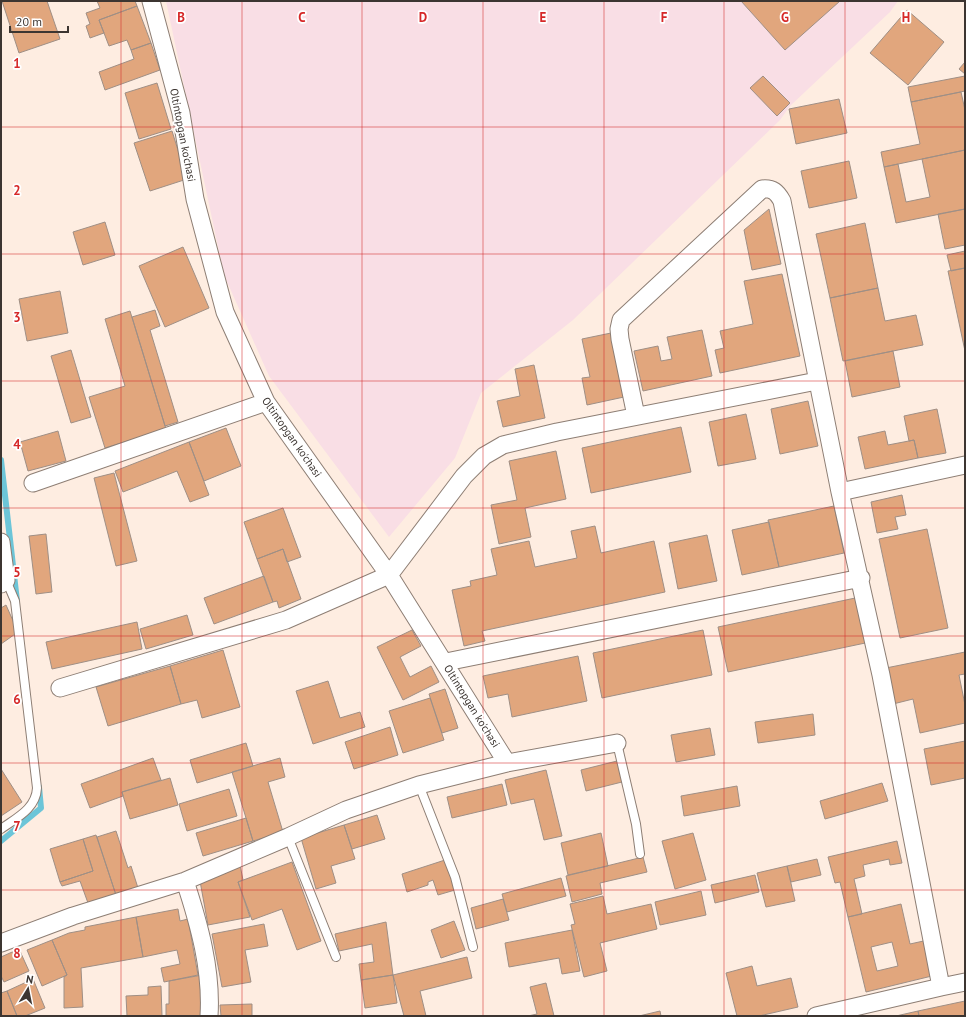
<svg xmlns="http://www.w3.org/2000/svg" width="966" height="1017" font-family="'PT Sans',sans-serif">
  <rect width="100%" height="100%" fill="#feede1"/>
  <path fill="#f9dee5" d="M166 1H898L890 12 790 106 780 120 573 320 481 393 455 458 389 537 269 376 224 275Z"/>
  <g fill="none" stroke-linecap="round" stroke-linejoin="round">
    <path stroke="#6cc5d8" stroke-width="6" d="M1 460 17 601
      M1 841 41 808 39 787"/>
  </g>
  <path fill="#e1a67d" stroke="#9f8f85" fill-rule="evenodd" d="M2 1H47L60 39 19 53Z
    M97 1H135L137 6 99 20 104 33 90 38 86 26 90 24 86 13 100 8Z
    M741 1H840L785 50Z
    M137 6 151 43 131 50 127 40 109 46 99 20Z
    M907 10 944 42 908 85 870 53Z
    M151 43 160 70 105 90 99 72 134 59 131 50Z
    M965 62V74L959 69Z
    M763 76 790 103 777 116 750 88Z
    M965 76V91L911 102 908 87Z
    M157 83 171 129 139 139 125 93Z
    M961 92 965 110V150L884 167 881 152 920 144 911 102Z
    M839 99 847 133 796 144 789 109Z
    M172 131 187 179 150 191 134 143Z
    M965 150V209L896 223 884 167 898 164 906 202 930 197 922 159Z
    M849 161 857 198 809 208 801 171Z
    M769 209 781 264 752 270 744 230Z
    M965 209V245L945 249 938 214Z
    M105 222 115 255 83 265 73 232Z
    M865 223 878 288 830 298 816 234Z
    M183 247 209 308 165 327 139 266Z
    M965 251V268L951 271 947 255Z
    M965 268V351L948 271Z
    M782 274 800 356 720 373 715 350 724 348 720 331 753 324 744 281Z
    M878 288 885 321 916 315 923 345 843 361 830 298Z
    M60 291 68 333 27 341 19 299Z
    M155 310 160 326 150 330 178 422 165 426 132 317Z
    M130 311 166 429 105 448 89 397 125 386 105 319Z
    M702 330 712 376 643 391 634 351 658 346 661 361 672 359 667 337Z
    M611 333 624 397 587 405 582 378 590 377 582 339Z
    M71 350 91 417 71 423 51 356Z
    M893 351 900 387 852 397 845 361Z
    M534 365 545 418 503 427 497 401 520 396 515 369Z
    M808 401 818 446 780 454 771 409Z
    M937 409 946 453 918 458 914 440 909 441 904 416Z
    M746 414 756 459 718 466 709 422Z
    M681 427 691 472 591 493 582 448Z
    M226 428 241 466 204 481 189 442Z
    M58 431 66 461 28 471 20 442Z
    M885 431 888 445 914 440 918 458 865 469 858 437Z
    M189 442 209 495 190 502 177 471 123 492 115 471Z
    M556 451 566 499 525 508 531 537 499 544 491 505 517 500 509 461Z
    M114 473 137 561 116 566 94 478Z
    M902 495 906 515 895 517 898 529 877 533 871 502Z
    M834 506 844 553 779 567 768 520Z
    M283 508 301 557 287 562 283 549 257 559 244 522Z
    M769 522 779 567 742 575 732 530Z
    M595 526 601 553 654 541 665 592 482 631 485 641 464 646 452 590 471 586 470 581 497 575 491 549 529 541 535 567 577 558 571 531Z
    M927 529 948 628 900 638 879 539Z
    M46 534 52 592 36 594 29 536Z
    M707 535 717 581 678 589 669 543Z
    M283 549 301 599 279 608 277 601 273 602 257 559Z
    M264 576 273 602 214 624 204 598Z
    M860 597 870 642 728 672 718 627Z
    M6 605 18 632 1 644V608Z
    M187 615 193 635 146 649 140 629Z
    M137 622 142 649 52 669 46 642Z
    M412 630 421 646 400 657 410 677 431 666 439 682 403 700 377 647Z
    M703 630 712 675 602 698 593 653Z
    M223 650 240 707 202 718 197 700 181 704 170 666Z
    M965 652V674L959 675 965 705V723L920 733 913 699 889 705 881 669Z
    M578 656 587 701 512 717 508 694 488 698 483 676Z
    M170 666 181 704 108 726 96 687Z
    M328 681 340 718 360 712 365 727 313 744 296 691Z
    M445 689 458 728 442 733 429 694Z
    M430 698 444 740 403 753 389 711Z
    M813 714 815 735 758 743 755 722Z
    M390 727 398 755 354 769 345 742Z
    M710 728 715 755 676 762 671 735Z
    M965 741V778L931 785 924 749Z
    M246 743 253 766 197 783 190 760Z
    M153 758 161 780 122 792 123 796 90 808 81 784Z
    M280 758 285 777 268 782 283 832 253 841 232 772Z
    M621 760 626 781 586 791 581 770Z
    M1 769 22 802 1 816Z
    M546 770 562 836 544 840 534 799 511 804 505 780Z
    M170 778 178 805 130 819 122 792Z
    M882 783 888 801 825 819 820 801Z
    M502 784 507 805 452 818 447 797Z
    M737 786 740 806 684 816 681 796Z
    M229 789 237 816 187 831 179 804Z
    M377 815 385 839 352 849 344 825Z
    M246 818 253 841 203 856 196 833Z
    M344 825 355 859 331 866 336 883 316 889 301 838Z
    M116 831 128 868 131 866 138 888 116 895 97 837Z
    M601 833 608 866 568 875 561 843Z
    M693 833 706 880 675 889 662 841Z
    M96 835 116 895 88 903 80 881 62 886 60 882 93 871 83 839Z
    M83 839 93 871 60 882 50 849Z
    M897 841 902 863 890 865 889 859 863 865 865 876 854 879 862 914 848 917 840 882 835 883 828 857Z
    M643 857 647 872 600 883 602 894 572 902 566 876Z
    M817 859 821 875 791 882 787 866Z
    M445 860 455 890 438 895 433 880 428 882V885L407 892 402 874Z
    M292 862 321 941 297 950 282 909 252 920 238 882Z
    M240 865 243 880 238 882 250 917 208 925 200 881Z
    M787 866 795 901 766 907 757 873Z
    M755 875 759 892 715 903 711 885Z
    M561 878 566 896 507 912 502 894Z
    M701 891 706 915 660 925 655 902Z
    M603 896 607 914 651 904 657 929 600 943 607 971 584 977 571 925 575 924 570 904Z
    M503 899 509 920 476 929 471 908Z
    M901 904 910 944 928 940 936 975 866 992 848 917ZM892 942 898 966 877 971 871 947Z
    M178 909 180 921 188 919 198 975 164 982 161 968 180 964 177 950 143 957 136 917Z
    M136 917 143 957 81 968 83 1007 64 1008V977L67 975 52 940 69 933 85 930V927Z
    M454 921 465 950 441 958 431 930Z
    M386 922 393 975 361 980 359 964 374 962 372 944 339 951 335 934Z
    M264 924 268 946 245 950 251 982 222 987 212 934Z
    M572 930 580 971 562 974 559 958 509 967 505 943Z
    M52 940 67 975 42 986 27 950Z
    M19 949 29 971 4 982 1 976V957Z
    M467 957 472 978 420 991 426 1016H404L393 975Z
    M752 966 757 986 791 978 798 1007 759 1016H737L726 973Z
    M202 975V1016H166V1004H169V981Z
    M393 975 397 1003 365 1008 361 980Z
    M33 979 45 1008 25 1016H17L7 991Z
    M546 983 554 1016H528L537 1014 530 987Z
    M161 986 162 1016H127L126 996 148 995V987Z
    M7 991 17 1016H1V993Z
    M965 1001V1016H919L918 1011Z
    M252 1004V1016H221L220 1005Z
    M660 1011 661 1016H639Z
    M918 1011 919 1016H896Z"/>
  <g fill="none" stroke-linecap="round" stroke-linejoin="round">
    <defs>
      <path id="lane" d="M617 743 636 824 640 854
        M419 785 455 877 473 947
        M1 829C16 818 36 809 37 788L15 601 6 580
        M288 837 336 957"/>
      <path id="street" d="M151 1 181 113 195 199 225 312 266 402 389 575 507 763
        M636 416 620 339 619 329 621 320 762 189C773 188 777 192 782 201L840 492 881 675 941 987 816 1016
        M33 483 266 402
        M840 492 965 465
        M1 542 6 580 1 584
        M446 662 861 578
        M60 688 286 620 389 575 464 476 484 456 503 445 557 432 817 381
        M185 881C199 924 212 970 209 1016
        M1 943 73 916 185 881 288 837 346 810 419 785 507 763 617 743
        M941 987 965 982"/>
    </defs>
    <use href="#lane" stroke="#8d7e74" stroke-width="10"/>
    <use href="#street" stroke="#8d7e74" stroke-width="19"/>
    <use href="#lane" stroke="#fff" stroke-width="8"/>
    <use href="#street" stroke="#fff" stroke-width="17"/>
  </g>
  <path fill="none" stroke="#d62828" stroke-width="1" stroke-opacity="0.55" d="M121 1V1016M242 1V1016M362 1V1016M483 1V1016M604 1V1016M724 1V1016M845 1V1016M1 127H965M1 254H965M1 381H965M1 508H965M1 636H965M1 763H965M1 890H965"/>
  <g text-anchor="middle" stroke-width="3.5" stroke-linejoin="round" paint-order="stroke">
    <g font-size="11" fill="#3c3531" stroke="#fff">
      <text transform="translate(183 135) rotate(79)" y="4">Oltintopgan ko'chasi</text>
      <text transform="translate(292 437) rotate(55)" y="4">Oltintopgan ko'chasi</text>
      <text transform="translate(472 706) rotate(58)" y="4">Oltintopgan ko'chasi</text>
    </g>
  </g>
  <g font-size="13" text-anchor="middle" font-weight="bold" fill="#d62828" stroke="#fff" stroke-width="3.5" stroke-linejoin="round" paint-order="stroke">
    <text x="181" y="22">B</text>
    <text x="302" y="22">C</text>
    <text x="423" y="22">D</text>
    <text x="543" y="22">E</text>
    <text x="664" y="22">F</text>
    <text x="785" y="22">G</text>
    <text x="906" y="22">H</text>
    <text x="17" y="68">1</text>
    <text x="17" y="195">2</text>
    <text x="17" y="322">3</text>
    <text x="17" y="449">4</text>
    <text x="17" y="577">5</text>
    <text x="17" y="704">6</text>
    <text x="17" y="831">7</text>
    <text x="17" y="958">8</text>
  </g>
  <rect width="966" height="1017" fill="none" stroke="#3c3531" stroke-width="4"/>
  <g transform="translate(28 989) rotate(10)" stroke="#ffffff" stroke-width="3" paint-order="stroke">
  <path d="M0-3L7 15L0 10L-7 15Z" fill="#3c3531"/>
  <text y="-6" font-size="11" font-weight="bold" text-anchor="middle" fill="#3c3531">N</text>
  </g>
  <path d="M10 26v6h58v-6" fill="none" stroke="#3c3531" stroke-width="2"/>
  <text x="16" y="26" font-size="12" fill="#3c3531" stroke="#ffffff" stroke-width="3" paint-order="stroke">20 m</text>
</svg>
